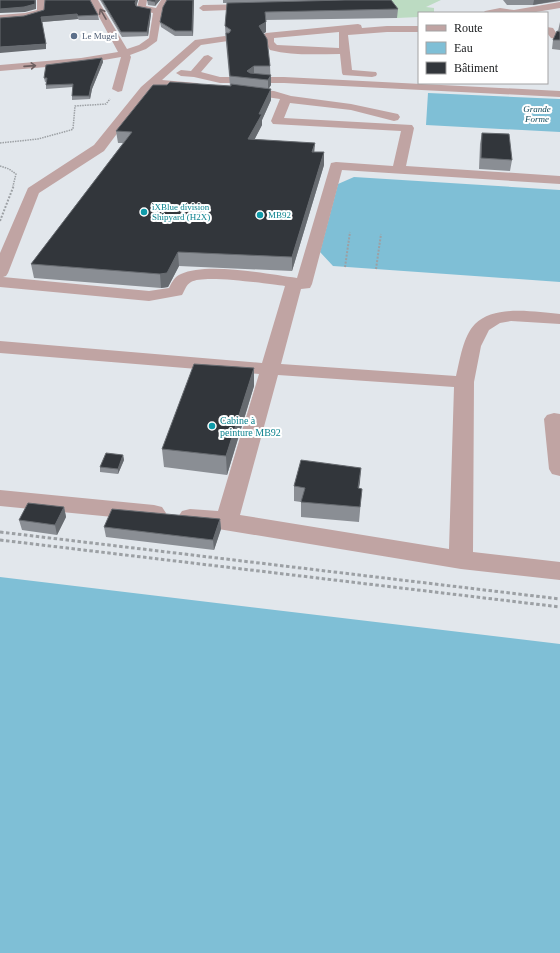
<svg xmlns="http://www.w3.org/2000/svg" width="560" height="953" font-family="'Times New Roman',serif">
  <rect width="100%" height="100%" fill="#e2e7ec"/>
  <path fill="#bcdbc2" d="M387 0H441L426 7 434 8V12L440 13H419V17L397 18Z"/>
  <path fill="#7fbfd6" d="M428 93 560 99V132L426 125Z
    M354 177 560 190V282L333 266 320 252 338 184Z
    M0 577 560 644V953H0Z"/>
  <g fill="none" stroke-linecap="round" stroke-linejoin="round">
    <path stroke="#9ca0a4" stroke-width="1.5" stroke-dasharray="1.5 1" stroke-linecap="butt" d="M0 143 38 139 71 130 73 129 75 106 106 104 110 99
      M0 166 9 169 16 174 13 186"/>
    <path stroke="#9ca0a4" stroke-width="2" stroke-dasharray="2 1.5" stroke-linecap="butt" d="M0 221 14 185
      M345 267 350 232
      M376 269 381 234"/>
    <path stroke="#9ca0a4" stroke-width="3" stroke-dasharray="3.5 2.5" stroke-linecap="butt" d="M0 532 560 599
      M0 540 560 607"/>
    <path fill="#c0a4a3" fill-rule="evenodd" d="M37 0H45L44 14 25 19 0 21V15L25 13 37 10Z
      M90 0H98L127 49 139 45 149 38 153 13 138 10 137 8 139 0H147L146 6 156 8 161 0H169L162 11 157 41 146 49 130 55 131 57 122 91 118 92 112 89 121 57 81 64 0 71V65L81 58 118 52Z
      M560 2V8L530 13H483L485 11 500 8 514 10Z
      M256 4 259 5 260 7 259 9 203 11 199 8 203 5Z
      M358 24 361 25 362 28 387 26H419V32H387L348 35 352 70 376 72 377 74 376 76 372 77 343 75 342 73 340 54C317 54 293 56 270 50L261 36 266 33ZM339 32V48L277 45 274 42V38Z
      M547 27 553 28 557 34H560V40L551 38 547 33Z
      M225 36 230 39 228 41 201 45 162 80 197 83 203 86 201 88 197 89 155 86 149 91 104 151 39 193 8 273 6 276 3 277 149 291 169 288C172 282 175 276 181 274 207 262 268 274 297 278L331 163 336 162 393 166 401 131 273 124 271 121 280 99 238 93 236 91 238 89 242 88 274 91 291 96 351 104 398 114 400 117 398 120 394 121 351 110 290 103 284 118 412 125 414 128 406 166 560 176V184L342 170 312 284 310 288 301 289 281 364 456 376C460 360 463 336 475 324 495 304 536 312 560 314V324L511 321 500 323 489 330 481 346 474 382 473 552 560 562V580L461 569 182 523 178 517 182 511 190 509 218 511 259 374 0 353V341L262 363 285 286C267 284 204 274 191 282 186 285 185 290 182 295L149 301 0 287V253L28 188 94 145 141 87 195 40ZM278 375 454 387 449 549 240 515Z
      M208 55 213 58 201 72 220 77H284L560 91V97L284 83H220L194 77 181 76 176 73 181 70 191 71 204 56Z
      M554 413 560 414V476L552 474 549 469 544 419 547 415Z
      M0 490 154 505 162 507 166 513 162 519 154 521 0 506Z"/>
  </g>
  <path fill="#8a8e94" d="M100 0H138L136 6 151 14 148 36 122 37Z
    M147 0H160L155 6 148 5Z
    M194 0 193 36H175L161 27 160 22Z
    M223 0H391L398 9 397 18 265 20 266 32 263 33 270 66 271 85 268 89H271V100L262 120V125L254 140 314 152H324V165L292 271 179 266 168 287 161 288 34 278 31 264 123 143H118L116 131 230 86 226 43 225 26 247 3H223Z
    M503 0H560V1L533 5H507Z
    M44 10 98 15 99 20H79L78 19 42 22 46 49 24 16Z
    M560 22V50L552 49 553 40 558 31Z
    M102 58 103 62 92 89 90 99 72 100V96L73 87 46 89V82H45L44 78Z
    M482 133 512 160 510 171 479 169 480 144Z
    M254 368V386L227 475 164 467 162 449Z
    M123 455 124 460 118 474 100 472V467Z
    M360 482 359 488 362 489 359 522 301 517V502L294 501V486Z
    M64 507 66 517 57 535 22 530 19 520Z
    M220 519 221 529 214 550 106 537 104 527Z"/>
  <path fill="#676b70" d="M36 0V9L25 12 0 13V9Z
    M136 0H138L136 8 135 3Z
    M156 0H160L155 6V2Z
    M193 0H194L193 36 192 31Z
    M534 0H560L533 5Z
    M151 9V14L148 36 147 32Z
    M77 14 78 19 42 22 41 17Z
    M266 22V32L260 36 259 26Z
    M46 44V49L0 53V47Z
    M102 58 103 62 92 89 90 99 89 96 91 86Z
    M254 66V76L251 78 247 71Z
    M271 75V85L268 90V80Z
    M271 89V100L262 120V125L248 152V139L259 114Z
    M315 143 314 156 312 152Z
    M324 152V165L292 271V257Z
    M178 252 179 266 168 287 161 288 160 274Z
    M254 368V386L227 475 226 456Z
    M123 455 124 460 118 474V469Z
    M361 468 360 482 356 502 358 488Z
    M64 507 66 517 57 535 55 525Z
    M220 519 221 529 214 550 213 540Z"/>
  <path fill="#32363b" stroke="#676b70" d="M0 0H35V4L24 7 0 9Z
    M45 0H90L98 15 78 16 77 14 41 17 46 44 0 47V18L24 16 44 10Z
    M102 0H136L135 3 136 6 151 9 147 32H121Z
    M147 0H156L155 2Z
    M167 0H193L192 31H175L160 22 163 7Z
    M345 0H391L398 9 265 12 266 22 259 26 267 39 270 66H254L247 71 250 73 271 75 268 80 230 76 226 33H229L231 30 225 26 227 3Z
    M557 31 560 32V40H553Z
    M102 58 91 86 89 96H72L73 84 46 85 47 78H44L46 65Z
    M170 82 231 86V84L271 89 259 114H262L248 139 315 143 312 152H324L292 257 178 252 167 273 160 274 31 264 132 132 116 131 153 85H167Z
    M482 133 509 134 512 160 481 158Z
    M194 364 254 368 226 456 162 449Z
    M106 453 123 455 118 469 100 467Z
    M301 460 361 468 358 488 362 489 360 507 301 502 305 488 294 486Z
    M28 503 64 507 55 525 19 520Z
    M112 509 220 519 213 540 104 527Z"/>
  <defs><path id="oneway-shaft" d="M-6 0H5M1.5-3L5.5 0L1.5 3" fill="none" stroke-width="1.6" stroke-linecap="round" stroke-linejoin="round"/></defs>
  <g stroke="#6c5f60">
    <use href="#oneway-shaft" transform="translate(103 14) rotate(-120)"/>
    <use href="#oneway-shaft" transform="translate(30 66) rotate(-4)"/>
  </g>
  <circle fill="#5c6f8a" stroke="#fff" stroke-width="1.5" cx="74" cy="36" r="4"/>
  <g fill="#0f9aa8" stroke="#fff" stroke-width="1.5">
    <circle cx="144" cy="212" r="4"/>
    <circle cx="260" cy="215" r="4"/>
    <circle cx="212" cy="426" r="4"/>
  </g>
  <g text-anchor="middle" stroke-width="4" stroke-linejoin="round" paint-order="stroke">
    <g font-size="9" fill="#4e5e75" stroke="#fff" text-anchor="start">
      <text x="82" y="39">Le Mugel</text>
    </g>
    <g font-size="9" font-style="italic" fill="#114858" stroke="#fff">
      <text x="537" y="112">Grande<tspan x="537" dy="10">Forme</tspan></text>
    </g>
    <g font-size="9" fill="#0d838f" stroke="#fff" text-anchor="start">
      <text x="152" y="210">iXBlue division<tspan x="152" dy="10">Shipyard (H2X)</tspan></text>
      <text x="268" y="218">MB92</text>
    </g>
    <g font-size="10" fill="#0d838f" stroke="#fff" text-anchor="start">
      <text x="220" y="424">Cabine à<tspan x="220" dy="12">peinture MB92</tspan></text>
    </g>
  </g>
  <rect x="418" y="12" width="130" height="72" fill="#ffffff" stroke="#a3a3a4"/>
  <rect x="426" y="25" width="20" height="6" fill="#c0a4a3" stroke="#a3a3a4"/>
  <text x="454" y="32" font-size="12" fill="#181a1c">Route</text>
  <rect x="426" y="42" width="20" height="12" fill="#7fbfd6" stroke="#a3a3a4"/>
  <text x="454" y="52" font-size="12" fill="#181a1c">Eau</text>
  <rect x="426" y="62" width="20" height="12" fill="#32363b" stroke="#a3a3a4"/>
  <text x="454" y="72" font-size="12" fill="#181a1c">Bâtiment</text>
</svg>
